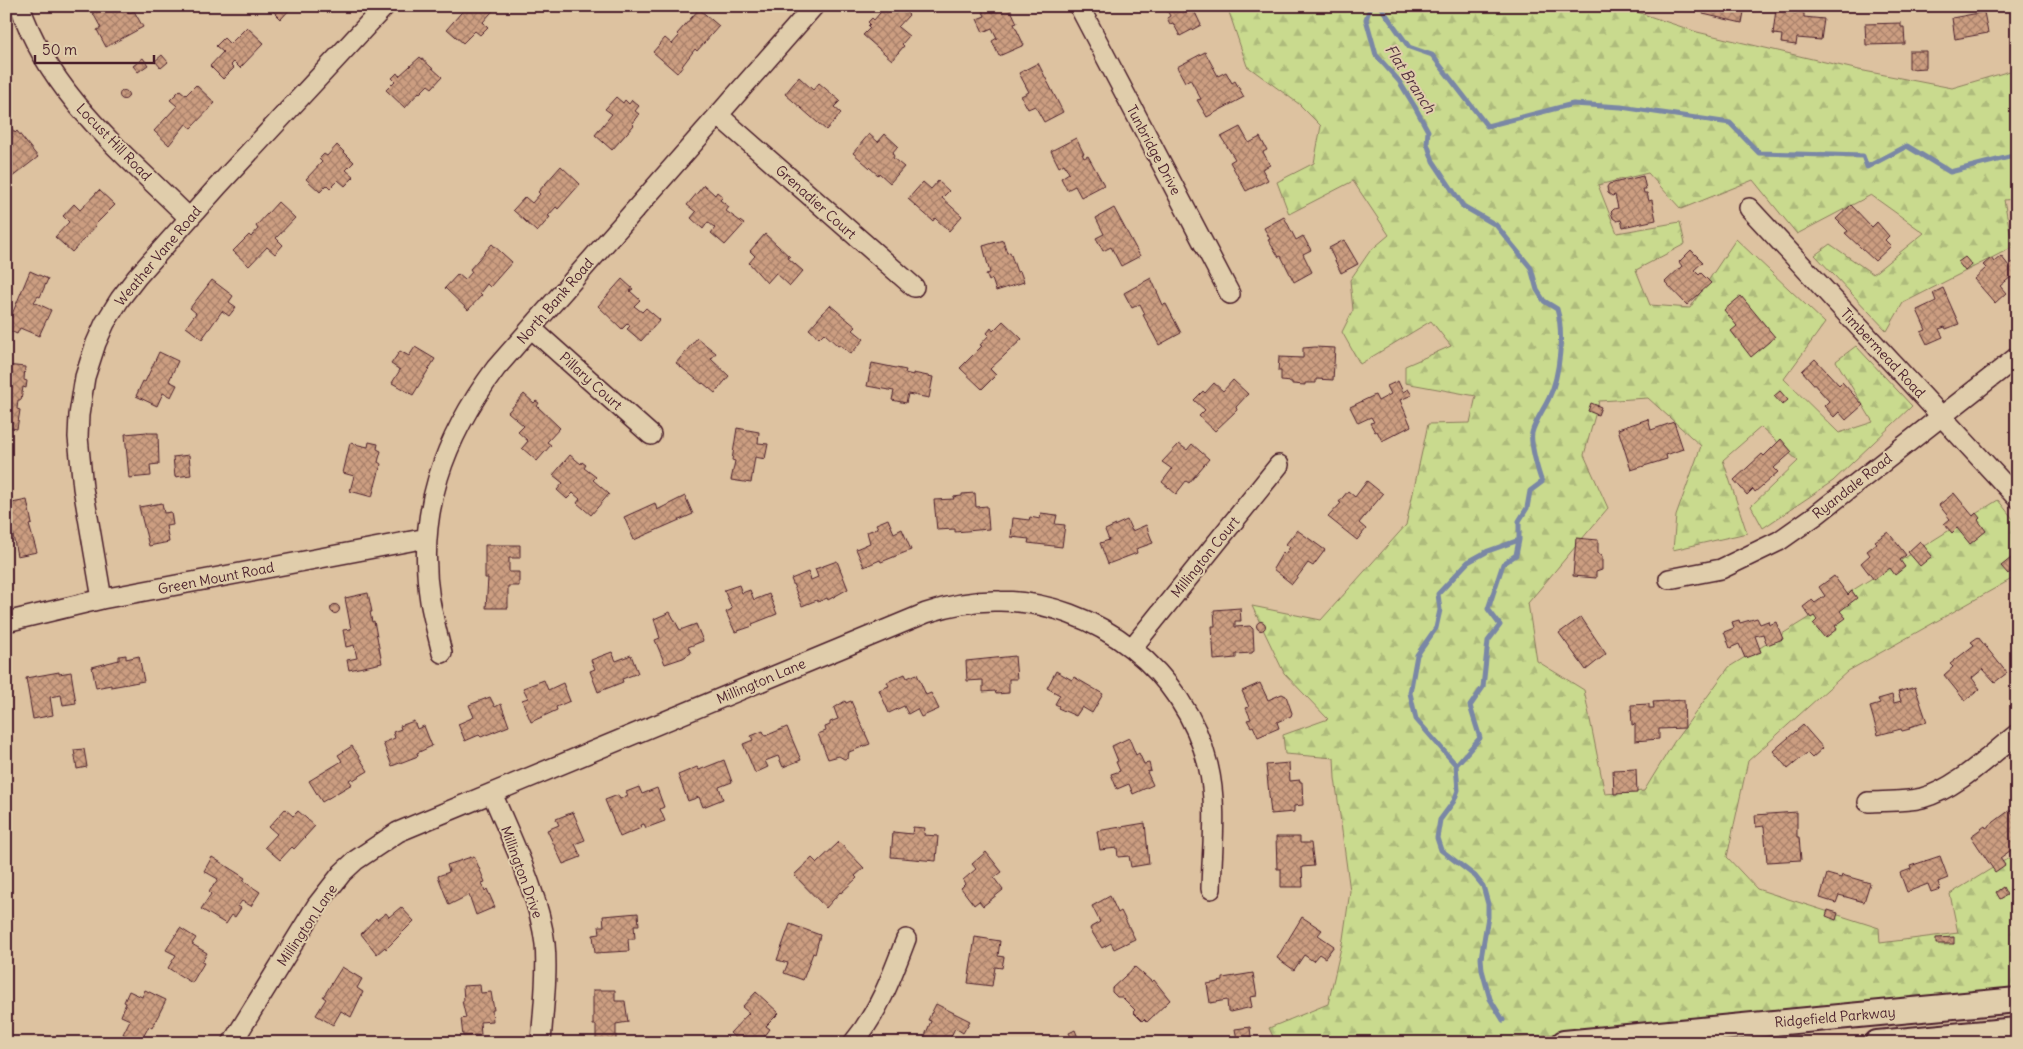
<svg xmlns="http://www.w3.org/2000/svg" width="2023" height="1049" font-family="Delius,sans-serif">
  <defs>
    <pattern id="forest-firs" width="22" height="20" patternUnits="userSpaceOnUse" patternTransform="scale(1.25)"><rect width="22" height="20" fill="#c9da8e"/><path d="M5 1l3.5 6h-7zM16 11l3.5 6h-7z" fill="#aebb7b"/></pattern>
    <pattern id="building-cross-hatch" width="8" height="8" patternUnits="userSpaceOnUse" patternTransform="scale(1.25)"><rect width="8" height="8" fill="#cc9e81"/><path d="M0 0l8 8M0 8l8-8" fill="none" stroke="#a8806a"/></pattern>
  </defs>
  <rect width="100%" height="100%" fill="#ddc2a0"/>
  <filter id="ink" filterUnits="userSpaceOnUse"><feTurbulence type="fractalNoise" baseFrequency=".02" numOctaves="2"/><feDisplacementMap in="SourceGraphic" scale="10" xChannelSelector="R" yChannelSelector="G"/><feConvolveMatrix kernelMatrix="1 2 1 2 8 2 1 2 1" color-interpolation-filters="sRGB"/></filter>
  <g filter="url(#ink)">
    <path fill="url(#forest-firs)" stroke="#8a7c5c" d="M1227 6H1619L1697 32 1859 70 1952 88 2017 69V199L2004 200 2013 247 1903 303 1887 331 1815 255 1830 244 1873 274 1924 233 1871 195 1797 234 1753 180 1681 209 1648 173 1598 185 1617 233 1680 222 1685 244 1636 270 1650 305 1690 308 1736 239 1825 323 1784 379 1839 433 1873 422 1836 361 1856 346 1912 406 1833 481 1763 528 1751 506 1798 461 1761 427 1723 460 1747 533 1673 550 1676 516 1701 446 1648 398 1599 401 1584 455 1608 508 1528 603 1537 661 1584 690 1605 794 1644 791 1674 742 1729 667 1998 500 2017 524V576L1848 671 1748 761 1727 857 1757 889 1879 928 1880 943 1958 933 1950 894 2017 853V988L1465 1043H1276L1269 1028 1328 1004 1343 939 1350 891 1335 778 1334 758 1285 754 1283 735 1328 719 1284 673 1252 606 1321 620 1406 525 1428 424 1470 423 1476 396 1405 383V366L1451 346 1431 321 1360 364 1342 332 1353 310 1350 280 1370 251 1389 235 1353 181 1289 214 1277 182 1314 163 1321 126 1299 104 1247 66Z"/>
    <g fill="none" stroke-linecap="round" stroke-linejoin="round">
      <path stroke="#7a87a5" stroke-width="5" d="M1371 6 1366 19 1376 55 1399 81 1415 107 1428 131 1427 143 1433 161 1463 206 1496 225 1531 268 1537 290 1544 301 1557 309C1564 333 1560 375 1549 398 1545 407 1534 423 1532 433 1530 443 1538 472 1542 482L1530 491 1527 508 1519 521V540L1488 551 1468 562 1438 594 1440 610 1436 628 1417 655 1410 693 1416 719 1456 765 1458 790 1454 801 1440 820 1437 838 1441 850 1475 876 1483 886 1488 904V917L1481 958 1482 970 1490 999 1503 1020
        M1380 6 1409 47 1432 55 1487 126 1573 104 1621 107 1730 123 1759 153 1863 156 1867 167 1907 146 1950 172 2017 155
        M1456 765 1480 738 1470 706 1483 687 1488 641 1500 625 1488 609 1503 564 1516 555 1519 540"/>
    </g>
    <path fill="url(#building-cross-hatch)" stroke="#4a1f2b" d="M89 6H125L129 13 134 11 143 27 106 47 97 30 101 28Z
      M268 6H293L281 19Z
      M467 6H497L483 22 488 27 480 35 475 31 463 43 447 29Z
      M890 6H899L909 15 898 27 909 36 902 44 904 46 892 60 863 35 870 28 868 26 870 24 868 22 872 18 874 20 885 7 887 9Z
      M980 6H1013L1010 8 1017 23 1014 24 1024 45 999 56 992 41 997 38 992 28 983 32 977 19 985 16Z
      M1165 6H1192L1201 25 1180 36 1173 23 1170 24 1167 18 1170 16Z
      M1704 6H1737L1736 10 1744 12 1742 23 1703 14Z
      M699 9 719 26 697 51 695 49 677 73 653 52 665 38 672 44 679 36 677 34Z
      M1776 9 1804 13V17L1824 19 1821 40 1797 38 1796 45 1781 43 1782 35 1773 34Z
      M1984 12 1988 33 1955 39 1952 18Z
      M1901 23V27H1904L1905 44 1866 45 1865 24Z
      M247 27 264 43 240 68 234 62 231 65 234 68 223 79 210 66 223 52 216 46 224 38 230 44Z
      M1909 51H1926V68L1909 69Z
      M1205 52 1218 76 1226 72 1232 83 1235 81 1244 97 1207 117 1197 100 1201 99 1190 79 1185 82 1177 67Z
      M162 55 168 62 161 68 155 61Z
      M420 57 442 77 432 88 428 85 420 93 419 92 405 108 386 90 395 81 392 78 397 73 399 76Z
      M143 58 148 65 138 72 133 66Z
      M1038 63 1063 112 1044 122 1035 106 1028 109 1021 96 1029 92 1019 73Z
      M799 77 813 90 819 83 840 101 834 107 841 113 826 130 785 94Z
      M196 85 215 103 191 128 186 124 169 145 154 131 177 106 170 100 180 90 186 95Z
      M119.5 95a4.5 4.5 0 1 1 9 0a4.5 4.5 0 1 1-9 0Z
      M616 97 623 103 625 100 629 104 632 100 639 106 635 111 639 114 632 123 634 125 612 150 595 135 612 114 605 109Z
      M6 116 10 122 8 123 15 133 17 131 38 157 7 181Z
      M1240 127 1249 143 1260 137 1267 150 1263 152 1270 165 1262 169 1268 180 1246 191 1230 162 1235 159 1221 137Z
      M869 134 878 142 885 134 898 146 892 153 894 156 893 158 904 167 890 183 879 173 878 175 853 153Z
      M1076 138 1084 154H1082L1084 158 1088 156 1104 185 1081 197 1075 186 1067 190 1061 178 1069 173 1064 164 1059 167 1051 151Z
      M337 145 354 162 346 170 354 177 345 186 338 180 330 188 327 185 320 192 306 179 322 162 319 159 324 154 327 156Z
      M561 166 580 184 558 209 556 207 548 216 550 217 537 232 513 210 525 197 532 203 540 194 538 192Z
      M1643 176 1646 189H1643L1644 193H1647L1649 201 1652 200 1656 220 1623 227 1621 220 1617 221 1613 218 1611 212 1614 209 1618 208 1615 195 1612 196 1608 193 1607 187 1609 184Z
      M938 181 949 191 942 198 962 216 949 231 935 218 933 221 908 199 923 182 931 189Z
      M704 185 715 195 717 192 723 197 720 200 729 207 726 211 744 224 725 245 711 233 715 228 708 222 703 229 691 218 696 212 687 205Z
      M99 190 115 205 95 225 96 226 72 252 55 237 69 222 63 216 74 204 80 210Z
      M278 202 295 218 276 238 283 245 275 254 267 247 249 266 233 251 249 235 251 237 258 229 256 226Z
      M1851 205 1872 227 1877 222 1889 236 1885 240 1891 246 1875 261 1845 233 1848 231 1836 219Z
      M1114 208 1140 256 1121 266 1111 247 1103 251 1096 238 1104 234 1096 218Z
      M1284 217 1296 240 1303 236 1311 250 1303 254 1312 272 1294 282 1281 256 1279 257 1268 240 1270 239 1264 228Z
      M765 234 790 257 788 258 803 271 790 286 776 273 767 283 749 263 755 256 750 251Z
      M1003 240 1007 253 1010 252 1017 272 1020 271 1024 282 996 291 992 279 989 281 986 274 990 273 983 246Z
      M1344 240 1358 264 1341 273 1329 248Z
      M492 244 512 262 490 287 487 284 480 293 482 295 468 310 445 288 458 274 465 280 472 272 470 269Z
      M1691 250 1703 262 1694 270 1699 275 1701 273 1711 283 1687 305 1665 282 1682 266 1679 262Z
      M2001 256 2009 266 2013 262 2017 266V276L2013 280 2011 277 2000 286 2006 293 1995 303 1974 279 1986 268 1983 265 1991 258 1994 262Z
      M1965 257 1972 265 1965 271 1958 262Z
      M30 271 48 279 40 297 38 296 34 302 51 310 39 336 20 328 17 334 6 329V321L8 317 10 319Z
      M1151 278 1163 305 1166 304 1181 333 1159 345 1143 315 1145 314 1140 304 1132 308 1124 293Z
      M622 279 633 289 630 291 640 300 634 306 642 312 646 308 660 320 641 341 627 329 630 326 628 323 622 329 598 306Z
      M212 280 233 296 229 302 236 307 229 316 222 311 202 339 186 327 196 313 190 308Z
      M1943 288 1959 324 1946 329 1945 327 1939 329 1943 337 1927 344 1921 332 1926 330 1917 310 1936 301 1933 293Z
      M1741 296 1775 337 1751 357 1731 331 1737 326 1724 310Z
      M830 305 856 327 853 330 864 339 851 354 840 345 838 346 824 333 819 338 809 329Z
      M1003 321 1022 339 990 369 996 375 982 389 960 368 982 346 980 345 989 335 987 333 991 328 993 331Z
      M697 338 716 353 711 359 729 376 715 393 703 383 702 384 676 363Z
      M415 347 435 359 413 395 392 383 400 370 391 364 400 351 409 356Z
      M1315 347 1335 348 1333 380 1316 379V383H1305V385L1292 384V382L1281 381V371H1278L1279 357 1303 358V348Z
      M159 352 178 361 169 381 177 385 171 397 163 393 157 406 136 396 143 381 145 382Z
      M1815 359 1839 385 1842 382 1863 405 1846 420 1839 412 1834 417 1824 406 1829 401 1802 371Z
      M872 363 906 370 905 373 913 375V373L933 377 929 398 908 394 906 403 892 400 894 391 867 386Z
      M6 365 25 367 24 380 27 381 26 388 23 387 21 400H18L17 409 20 410 17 429 6 427Z
      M1233 380 1248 394 1236 407 1237 410 1215 431 1199 416 1205 410 1194 400 1203 391 1205 393 1214 383 1223 391Z
      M1398 381 1403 392 1408 389 1412 395 1400 400 1411 426 1382 441 1377 431 1375 432 1370 423 1374 422 1371 417 1358 423 1350 407 1375 395 1378 401 1391 394 1387 386Z
      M1780 391 1788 400 1782 405 1774 396Z
      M524 394 534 403 536 401 539 403 537 406 560 428 547 442 551 445 537 461 522 448 528 441 518 432 524 426 508 412Z
      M1591 403 1601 407 1598 415 1588 411Z
      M1648 419 1651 430 1674 422 1683 449 1666 455 1667 459 1631 470 1618 429Z
      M737 428 759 432 758 443 768 444 765 459 755 457 751 483 731 480 735 461 732 460Z
      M147 432V433H158L159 464 150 465 151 476 129 478 125 434Z
      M1781 439 1792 452 1774 468 1778 472 1755 492 1753 489 1747 495 1734 480 1762 454 1764 456Z
      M369 442 378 444 377 449 381 451 378 462 381 464 372 497 350 491 354 476 343 473 350 443 368 447Z
      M1179 444 1187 450 1192 444 1209 459 1189 483 1186 481 1176 494 1162 482 1172 469 1162 462Z
      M189 455 191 475 175 477 173 457Z
      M570 455 581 464 582 462 586 465 584 468 596 477 593 480 609 494 591 515 577 503 580 499 573 493 567 499 557 490 563 483 553 475Z
      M1367 481 1383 494 1359 523 1366 529 1357 540 1328 517 1341 503 1339 502 1348 491 1355 497Z
      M975 493 976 507 987 506 989 529 955 532V529L937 530 934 500 954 499 953 497 962 496V494Z
      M1954 493 1973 516 1976 513 1980 518 1978 520 1986 531 1970 544 1957 528 1952 533 1944 524 1950 519 1939 505Z
      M685 496 693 514 634 540 624 517 655 503 657 510Z
      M27 500 32 524 29 525 37 552 17 556 12 530 6 532V519H10L7 504Z
      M162 503 164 513 171 512 173 525 166 526 169 542 149 546 139 507Z
      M1041 513 1057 515 1055 524 1065 525 1062 547 1028 543 1029 539 1011 537 1013 518 1029 520 1030 517 1040 519Z
      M888 519 894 533 902 529 911 550 881 562 880 560 864 567 856 549 870 543 867 532 878 528 876 524Z
      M1127 520 1132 531 1146 525 1153 543 1136 549 1137 553 1108 564 1100 543 1109 540 1105 530Z
      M1297 530 1325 550 1313 566 1308 563 1292 584 1273 569 1283 552 1285 554 1290 547 1286 544Z
      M1888 532 1906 555 1900 560 1905 567 1895 575 1890 568 1874 580 1861 563 1870 555 1867 551 1877 543 1875 541Z
      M1576 538 1598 540V553L1602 556V570L1596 572V578L1573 576Z
      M1920 541 1932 556 1920 566 1908 552Z
      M485 545H520V558H509V572H519V586H508V608H486L488 578H485Z
      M2011 558 2017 566 2008 574 2001 566Z
      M837 561 848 589 828 600 827 598 818 602 817 600 802 606 791 579 808 572 811 580 818 577 815 569Z
      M1834 576 1848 595 1852 591 1857 598 1840 611 1846 618 1835 626 1837 629 1825 638 1813 624 1817 620 1814 616 1811 618 1803 607 1812 600 1815 603 1825 596 1819 587Z
      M739 585 742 593 750 590 754 600 769 594 777 614 752 624 753 626 735 632 726 612 732 609 724 590Z
      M368 593 372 612H370L372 622 374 621 382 663 349 670 347 660 357 658 354 645 346 647 343 630 351 629 345 598Z
      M330.5 609a4.5 4.5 0 1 1 9 0a4.5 4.5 0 1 1-9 0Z
      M2017 607V623L2009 613Z
      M1240 608 1241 621H1235V627L1250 626 1253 629 1254 650 1252 653 1236 654V658L1214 660 1212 626H1215L1214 610Z
      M670 612 680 630 696 624 703 641 688 647 691 653 683 658 665 664 655 640 660 638 654 619Z
      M1581 617 1606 654 1586 670 1559 633Z
      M1757 618 1760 624 1768 621 1769 625 1776 622 1783 639 1767 645 1763 634 1755 636 1761 652 1745 658 1739 644 1730 648 1724 632 1734 628 1732 622 1739 620 1740 623Z
      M1256.5 626a4.5 4.5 0 1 1 9 0a4.5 4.5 0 1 1-9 0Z
      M1978 637 2007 673 1995 682 1983 669 1972 678 1980 689 1965 701 1944 675 1953 667 1950 664 1974 645 1971 642Z
      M612 652 616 661 631 655 638 673 622 679 623 682 598 692 590 671 595 669 591 660Z
      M126 655V659L139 656 144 681 111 687V685L96 688 92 667 119 660V656Z
      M1015 656 1017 679H1009V693L996 694 995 691 983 692V680L967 681 966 661Z
      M1056 671 1072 680 1074 677 1103 694 1092 713 1082 707 1076 716 1058 708 1059 706 1055 704 1060 695 1047 688Z
      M59 672V674L71 672 76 703 63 705 61 695 50 697 53 715 33 719 26 678Z
      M905 674 907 678 917 674 926 695 931 693 939 709 921 717 917 709 908 714 904 706 889 713 879 690 889 686 887 682Z
      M544 680 548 690 563 683 570 701 556 707 557 710 531 722 522 700 528 698 523 688Z
      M1260 683 1268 700 1282 694 1286 696 1292 713 1291 716 1277 722 1279 728 1258 737 1253 726 1251 727 1247 720 1251 719 1246 708 1249 707 1242 691Z
      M1915 687 1927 722 1909 727 1910 729 1902 731 1901 729 1878 735 1870 707 1880 704 1878 699 1892 695 1894 703 1901 701 1898 692Z
      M490 697 495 707 501 704 509 726 481 737 479 735 465 741 458 724 474 717 469 705Z
      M1684 700 1685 728 1659 729V739L1635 741V724L1632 725 1631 705 1649 704V708H1654L1653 702Z
      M845 701 846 703 851 701 870 744 849 752 848 758 844 759 839 756 828 759 818 734 826 731 825 727 830 725V722L838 719 834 708Z
      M414 721 417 729 424 726 432 746 417 753 418 756 392 766 383 743 395 738 393 732 401 729 400 726Z
      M1803 725 1823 748 1812 758 1807 753 1788 769 1773 751Z
      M787 727 801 760 783 767 778 756 765 761 768 767 755 773 743 744 753 740 751 736 763 731 765 736Z
      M1129 738 1136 755 1139 753 1144 764 1149 763 1151 771 1147 772 1153 785 1133 794 1129 784 1117 789 1111 774 1120 771 1116 762 1118 761 1112 746Z
      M352 746 368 771 353 780 352 778 349 780 352 784 322 802 309 781 342 761 338 755Z
      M84 749 87 767 77 769 74 750Z
      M724 760 732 782 719 787 723 799 703 807 699 797 688 801 678 775 697 767 699 770Z
      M1289 763 1290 781 1300 780V782H1302L1303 805 1294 806V812L1271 814 1266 765Z
      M1636 769 1637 793 1614 794 1613 770Z
      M639 787 642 794 657 788 664 807 660 809 665 821 646 828 644 824 640 825 641 828 620 837 605 800 618 795 620 799 628 795 626 792Z
      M285 809 293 816 298 811 315 826 294 849 292 847 280 860 265 847 277 834 269 827Z
      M2010 810 2017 820V846L2000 858 2005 865 1995 872 1971 836 1985 826 1986 828Z
      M573 812 585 840 575 844 581 857 563 864 547 830 559 825 556 819Z
      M1797 812V837H1799L1801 860 1767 862 1764 826 1756 827 1755 815Z
      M1145 823 1149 864 1131 867 1129 856 1118 857 1117 848 1100 850 1097 831Z
      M913 827 925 828 924 835 938 836 936 861 891 857 893 832 912 834Z
      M1276 837H1300V843H1311L1314 866 1302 867 1303 887H1281V869H1277Z
      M839 842 864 868 855 876 857 878 841 893 840 892 826 908 794 875 812 858 817 863Z
      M986 852 1002 872 994 878 1003 890 983 906 979 901 974 905 961 888 965 884 963 880 976 869 972 864Z
      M474 856 485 882 482 883 485 891 487 889 495 907 476 915 469 895 449 905 438 876 449 872 447 865Z
      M1940 856 1948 878 1938 882 1940 889 1931 892 1928 884 1907 892 1900 873 1911 869 1910 866Z
      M212 857 245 878 243 881 260 892 251 906 242 901 238 906 241 908 235 917 232 915 226 924 201 909 211 894 209 892 218 879 204 871Z
      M1827 874 1841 878 1842 875 1870 883 1864 902 1839 895 1836 903 1820 898Z
      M2003 887 2007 895 2000 899 1996 892Z
      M1110 896 1118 913 1121 911 1135 939 1114 949 1111 943 1102 948 1090 929 1091 927 1100 922 1092 906Z
      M401 907 414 921 386 949 385 947 377 954 361 934 376 918 377 920 386 913 389 917Z
      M1828 910 1838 913 1836 920 1826 916Z
      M638 913 639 925H634L635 939H628L629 951 595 953 593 935 600 934 599 926H604L603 916Z
      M1302 917 1322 930 1318 935 1334 946 1325 958 1319 954 1313 961 1304 955 1294 970 1277 958Z
      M790 924 820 935 815 954 813 953 803 980 784 973 788 963 777 960Z
      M180 928 196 938 192 944 207 953 202 962 204 963 192 983 168 968 176 955 166 950Z
      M975 937 1000 941 998 956 1004 957 1002 968 995 967 992 986 968 983Z
      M1954 937V944H1936V938Z
      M342 967 362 979 357 988 363 992 351 1017 341 1011 333 1025 316 1015 326 999 323 997Z
      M1135 967 1152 982 1154 980 1170 1000 1147 1022 1144 1019 1142 1021 1133 1012 1135 1010 1122 997H1117L1112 992V988Z
      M1253 973 1257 996 1250 997 1252 1007 1230 1012 1228 1011 1227 1000 1210 1003 1207 984 1223 981V978Z
      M480 985 481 993 491 992 494 1010H492L493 1021 480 1022 481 1035 463 1036 461 1019 466 1018 462 1001H464L463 986Z
      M145 990 166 1000 152 1028 149 1026 140 1043 123 1034 130 1020 121 1016 126 1003 124 1002 129 991 142 997Z
      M593 990H615V1001H625L628 1022 616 1024V1041H596V1025H593Z
      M756 992 779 1013 766 1026 770 1029 760 1043H741L730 1033 749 1013 742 1007Z
      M936 1004 970 1021 963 1033 955 1028 948 1043H922L931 1021 928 1020Z
      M1250 1027 1251 1037 1237 1040 1235 1029Z
      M1075 1030 1079 1040 1074 1043 1069 1033Z"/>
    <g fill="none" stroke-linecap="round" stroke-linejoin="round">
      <defs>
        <path id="minor" d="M20 6C50 95 125 154 189 218
          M1079 6 1230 294
          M718 115 914 287
          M1749 208 2017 498
          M531 328 651 435
          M1669 579 1721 569 1779 541 1816 515 2017 357
          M102 599 83 488 78 437 79 415 85 377 96 343 105 323 120 299 137 277 218 186 385 6
          M6 622 102 599 427 538
          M1132 648 1279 465
          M442 653C438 636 433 618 430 601 416 512 444 438 496 368L814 6
          M492 793C511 839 539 894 545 944 548 976 543 1010 541 1043
          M1868 802C1885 801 1905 802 1922 798 1956 789 1990 755 2017 734
          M232 1043 317 905 342 873 356 860 398 832 926 613C950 605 974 600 1000 601 1096 602 1185 671 1208 765 1218 806 1212 848 1211 889
          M853 1043C879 1012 892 976 906 939"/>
        <path id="major" d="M1564 1043 2017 1000
          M1877 1043 2017 1030"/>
      </defs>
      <use href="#minor" stroke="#4a1f2b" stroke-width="22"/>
      <use href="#major" stroke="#4a1f2b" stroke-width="28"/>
      <use href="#minor" stroke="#e0cdab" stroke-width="19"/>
      <use href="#major" stroke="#e0cdab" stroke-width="24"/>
    </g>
  </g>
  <g text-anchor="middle" stroke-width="4" stroke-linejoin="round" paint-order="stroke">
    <g font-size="14" fill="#4a1f2b" stroke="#e0cdab">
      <text transform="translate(114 142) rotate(46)" y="5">Locust Hill Road</text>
      <text transform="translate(1154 150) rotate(62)" y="5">Tunbridge Drive</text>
      <text transform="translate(816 202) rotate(42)" y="5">Grenadier Court</text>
      <text transform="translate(158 256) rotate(-50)" y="5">Weather Vane Road</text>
      <text transform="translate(555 301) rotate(-49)" y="5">North Bank Road</text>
      <text transform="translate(1883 353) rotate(47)" y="5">Timbermead Road</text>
      <text transform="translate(591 381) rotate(42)" y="5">Pillary Court</text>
      <text transform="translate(1852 486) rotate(-38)" y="5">Ryandale Road</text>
      <text transform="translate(1205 557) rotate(-51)" y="5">Millington Court</text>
      <text transform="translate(216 578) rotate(-11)" y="5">Green Mount Road</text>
      <text transform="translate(761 681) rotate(-23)" y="5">Millington Lane</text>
      <text transform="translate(522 872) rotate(70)" y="5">Millington Drive</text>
      <text transform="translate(307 925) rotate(-56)" y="5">Millington Lane</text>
      <text transform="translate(1835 1017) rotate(-5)" y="5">Ridgefield Parkway</text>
    </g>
    <g font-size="15" font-style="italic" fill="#52303f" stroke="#e0cdab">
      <text transform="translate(1410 79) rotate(57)" y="5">Flat Branch</text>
    </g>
  </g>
  <rect width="2023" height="1049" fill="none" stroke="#e0cdab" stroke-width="25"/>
  <rect x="12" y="12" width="1998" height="1024" fill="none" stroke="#4a1f2b" stroke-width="2" filter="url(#ink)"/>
  <path d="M35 55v8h119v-8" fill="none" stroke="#4a1f2b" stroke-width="2.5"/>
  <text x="42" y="55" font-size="15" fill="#4a1f2b" stroke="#e0cdab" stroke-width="4" paint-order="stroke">50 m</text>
</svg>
